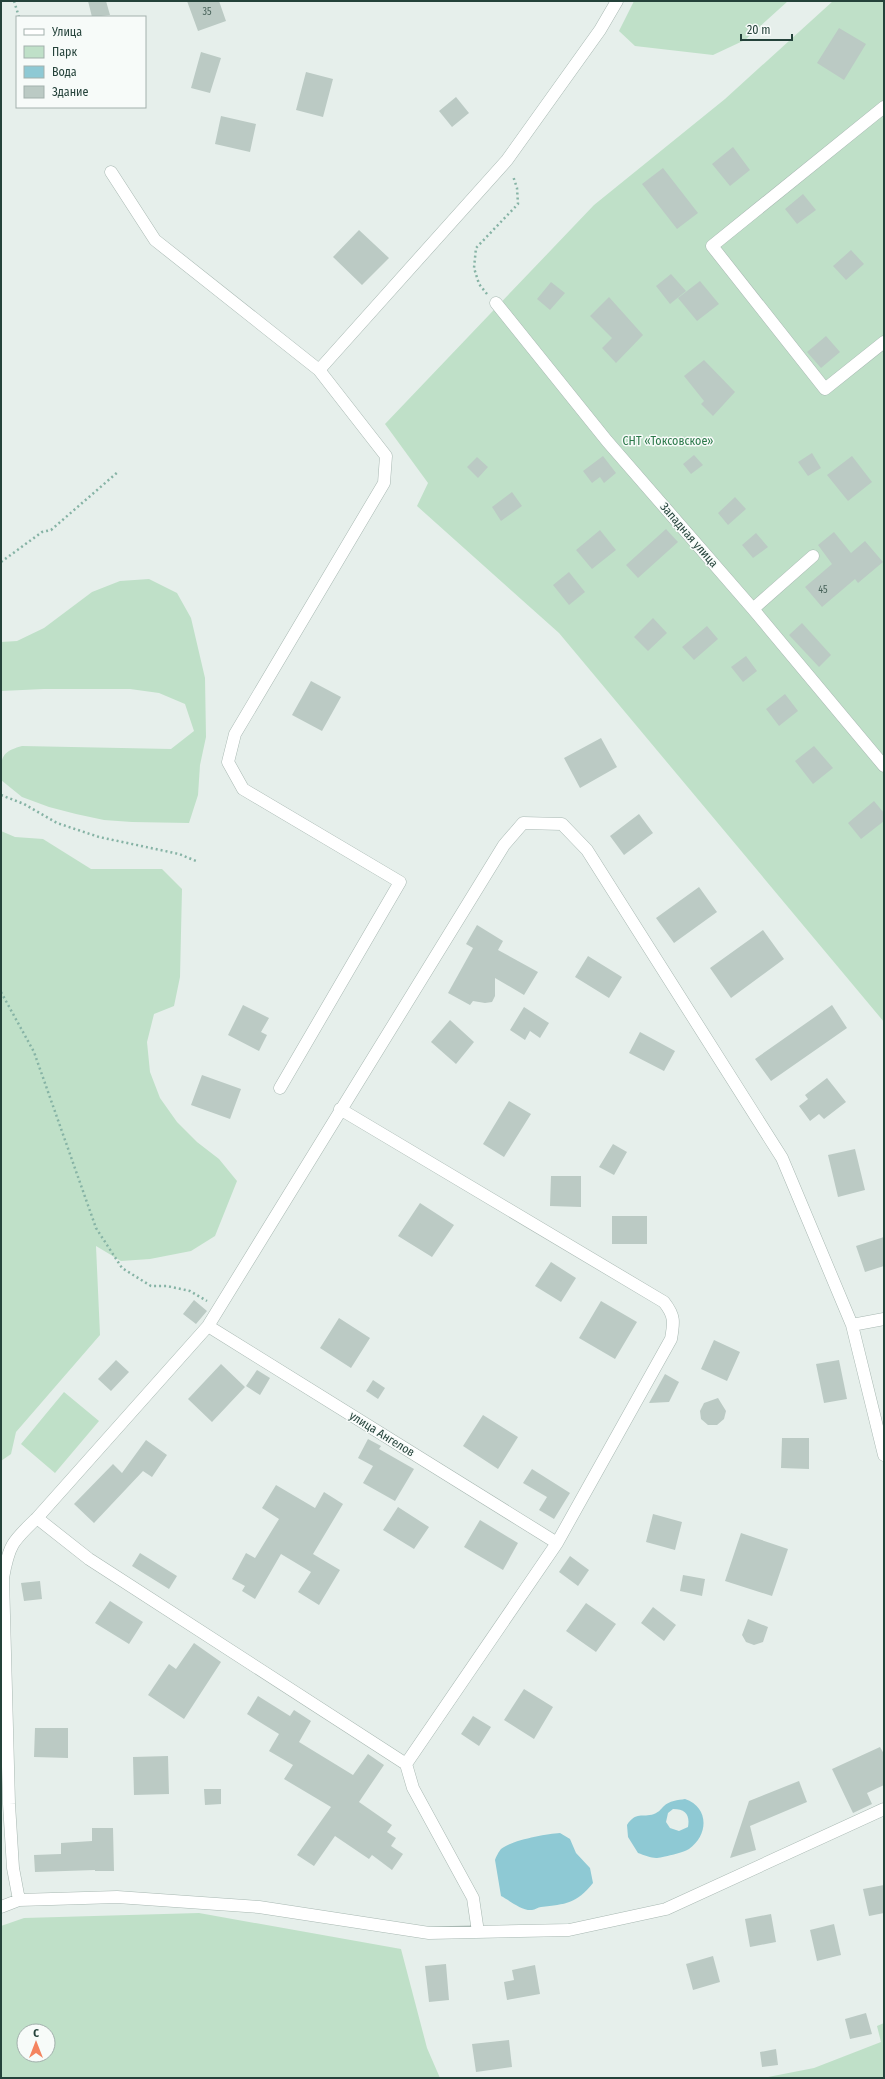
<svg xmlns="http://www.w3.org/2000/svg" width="885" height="2079" font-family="'Fira Sans Condensed',sans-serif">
  <rect width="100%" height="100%" fill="#e6efeb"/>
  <path fill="#bfe0c8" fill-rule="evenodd" d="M634 1H788L745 40 713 55 635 46 619 31Z
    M833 1H884V1022L559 633 417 506 428 483 385 424 594 205 725 99Z
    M149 579 177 593 191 618 205 678 206 737 200 765 198 795 189 823 132 822 104 820 76 814 49 807 22 797 1 780C1 758 0 752 22 746L171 749 194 731 185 704 159 693 130 689H44L1 691V642L17 641 44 628 92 592 120 581Z
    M1 831 15 837 43 839 91 869H162L182 889 180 977 174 1006 154 1014 147 1042 150 1072 160 1098 177 1122 197 1142 219 1159 237 1181 215 1236 191 1251 150 1259 121 1261 96 1246 100 1335 16 1432 11 1454 1 1461Z
    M64 1392 99 1421 55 1473 21 1444Z
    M199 1913 401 1949 427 2048 440 2078H1V1926L24 1918ZM24 2031H48V2055H24Z
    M884 2023V2078H763L814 2068 881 2042 877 2026Z"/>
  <path fill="#8ec9d4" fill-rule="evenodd" d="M685 1799C709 1807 709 1835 689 1849 685 1852 661 1858 656 1858 651 1858 644 1855 638 1853L628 1837 627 1825C636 1811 642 1818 654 1814 659 1812 661 1809 664 1806 669 1801 678 1800 685 1799ZM673 1809C686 1809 690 1815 688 1827L679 1831 670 1828 666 1822 668 1813Z
    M560 1833 570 1839 576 1853 590 1868 593 1883C576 1904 566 1904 541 1907 538 1907 535 1910 532 1910 522 1911 509 1900 501 1896L495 1860C496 1857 499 1851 501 1849 512 1840 546 1834 560 1833Z"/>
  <path fill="#bbcac4" d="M88 1H106L110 15 92 17Z
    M187 1H219L226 21 198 31Z
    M839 28 866 44 844 80 817 63Z
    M201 52 221 58 210 93 191 88Z
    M306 72 333 79 323 117 296 110Z
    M456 97 469 113 452 127 439 111Z
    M221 116 256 124 250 152 215 144Z
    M733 147 750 170 730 186 712 164Z
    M663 168 698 213 677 229 642 184Z
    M803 194 816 210 797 224 785 209Z
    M359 230 389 258 362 285 333 257Z
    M851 250 864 264 846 280 833 266Z
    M671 274 686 291 670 304 656 286Z
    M700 281 719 304 697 321 678 298Z
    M551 282 565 293 550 310 537 299Z
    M609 297 643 335 616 363 602 348 612 338 590 316Z
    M826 336 840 352 821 368 807 352Z
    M704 360 735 392 713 416 701 404 704 401 684 376Z
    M812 453 821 468 808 476 798 462Z
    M694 455 703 465 691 474 683 464Z
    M603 456 616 473 604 483 600 477 592 483 583 471Z
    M852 456 872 482 848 501 827 475Z
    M477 457 488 467 478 478 467 467Z
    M512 492 522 506 501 521 492 507Z
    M735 497 746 509 728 525 718 513Z
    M666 529 678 542 638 578 626 565Z
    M600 530 616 550 592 569 576 550Z
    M834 532 851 553 865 541 883 562 858 583 855 579 822 607 805 587 832 564 818 545Z
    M756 533 768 547 753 558 742 545Z
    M569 572 585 592 569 605 553 585Z
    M653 618 667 633 648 651 634 637Z
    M802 623 831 655 819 667 789 635Z
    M707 626 718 639 694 660 682 647Z
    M746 656 757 671 743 682 731 667Z
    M311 681 341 697 322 731 292 715Z
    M785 694 798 711 779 726 766 709Z
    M601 738 617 767 580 788 564 758Z
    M814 746 833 768 813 784 795 761Z
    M874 801 884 813V821L861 839 848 823Z
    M639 814 653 833 624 855 610 836Z
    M699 887 717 912 674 943 656 918Z
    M477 925 503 941 498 950 538 972 524 995 495 978V996L492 1002 485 1003 473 1001 470 1005 448 993 473 948 466 944Z
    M763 930 784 959 731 998 710 968Z
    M588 956 622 977 609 998 575 977Z
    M243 1005 269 1018 261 1032 267 1035 259 1051 228 1035Z
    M832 1005 847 1028 771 1081 755 1059Z
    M524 1007 549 1023 540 1038 530 1031 525 1040 510 1030Z
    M450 1020 474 1042 456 1064 431 1042Z
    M640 1032 675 1051 664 1071 629 1053Z
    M202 1075 241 1089 230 1119 191 1105Z
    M827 1078 846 1102 824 1119 819 1114 810 1121 799 1106 808 1099 805 1095Z
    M509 1101 531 1114 504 1157 483 1144Z
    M613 1144 627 1152 614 1175 599 1167Z
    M855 1149 865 1190 838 1197 828 1155Z
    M551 1176H581V1207L550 1206Z
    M420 1203 454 1225 432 1257 398 1236Z
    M612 1216H647V1244H612Z
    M884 1237V1266L865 1272 856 1246Z
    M551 1262 576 1278 561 1302 535 1286Z
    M194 1300 207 1311 196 1324 183 1314Z
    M601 1301 637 1322 615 1359 579 1338Z
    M339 1318 370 1338 351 1368 320 1348Z
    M714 1340 740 1352 727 1381 701 1369Z
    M116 1360 129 1372 111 1391 98 1379Z
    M839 1360 847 1399 824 1403 816 1364Z
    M221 1364 245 1387 212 1422 188 1399Z
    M257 1370 270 1378 260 1395 246 1386Z
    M665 1374 679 1382 669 1402 649 1403Z
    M373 1380 385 1388 378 1399 366 1391Z
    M718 1398 726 1411 724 1419 717 1425H708L701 1419 700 1411 704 1403Z
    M483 1415 518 1437 498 1469 463 1446Z
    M782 1438H809V1469L781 1468Z
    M368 1439 381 1446 379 1449 414 1469 395 1501 363 1483 373 1466 358 1458Z
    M146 1440 167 1455 152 1477 143 1471 94 1523 74 1504 113 1464 122 1473Z
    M532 1469 570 1493 554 1519 539 1510 547 1497 523 1483Z
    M276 1485 315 1508 324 1492 343 1504 313 1554 340 1570 319 1605 298 1592 311 1572 281 1554 255 1599 242 1591 245 1586 232 1579 246 1553 255 1558 279 1519 262 1508Z
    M398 1507 429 1527 414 1549 383 1530Z
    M653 1514 682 1522 675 1550 646 1542Z
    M480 1520 518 1543 503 1570 464 1547Z
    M741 1533 788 1549 772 1596 725 1581Z
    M140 1553 177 1576 169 1589 132 1566Z
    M570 1556 589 1570 578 1586 559 1572Z
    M683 1575 705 1579 702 1596 680 1591Z
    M40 1581 42 1599 24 1601 21 1583Z
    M110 1601 143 1622 129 1644 95 1623Z
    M586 1603 616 1624 596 1652 566 1631Z
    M653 1607 676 1625 664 1641 641 1623Z
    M748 1619 768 1627 763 1642 754 1645 746 1642 742 1635Z
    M194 1643 221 1662 184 1719 148 1695 169 1664 176 1669Z
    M524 1689 553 1707 534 1739 504 1720Z
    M258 1696 290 1716 294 1710 311 1721 299 1742 353 1775 368 1754 384 1765 359 1802 392 1825 387 1832 396 1838 391 1846 403 1854 392 1870 372 1855 369 1859 335 1836 314 1866 297 1855 331 1807 284 1779 293 1765 269 1751 279 1734 247 1714Z
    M473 1716 491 1727 479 1746 461 1734Z
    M35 1728H68V1758L34 1757Z
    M880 1747 884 1754V1785L867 1793 872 1804 853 1813 832 1769Z
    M168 1756 169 1794 134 1795 133 1757Z
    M799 1781 807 1802 750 1826 756 1850 730 1858 749 1801Z
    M204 1789H221V1804L205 1805Z
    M92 1828H113L114 1871H95V1870L35 1872 34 1855 61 1854V1843L92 1841Z
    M884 1885V1913L869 1916 863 1889Z
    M771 1914 776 1942 750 1947 745 1919Z
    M834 1924 841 1955 817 1961 810 1930Z
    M713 1956 720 1982 693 1990 686 1964Z
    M446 1964 449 2000 429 2002 425 1966Z
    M535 1965 540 1994 507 2000 504 1982 514 1980 512 1970Z
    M866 2013 872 2034 850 2039 845 2019Z
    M509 2040 512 2067 476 2072 472 2044Z
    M776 2049 778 2065 762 2067 760 2052Z"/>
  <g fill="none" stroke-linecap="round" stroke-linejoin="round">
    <defs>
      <path id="minor" d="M884 107 712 246 825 389 884 342
        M111 172 155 240 319 370 386 456 384 483 235 734 228 762 243 789 400 882 280 1088
        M496 303 607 441 753 609 884 766
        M319 370 507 160 600 30 617 1
        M753 609 813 556
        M852 1325 884 1319
        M208 1326 557 1543
        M37 1518 208 1326 504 845 523 823 562 824 587 850 782 1158 852 1325 884 1455
        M406 1764 413 1788 473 1898 478 1932
        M19 1900 13 1868 9 1804 3 1578C9 1544 13 1541 37 1518L89 1559 406 1764 557 1543 671 1339C674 1322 675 1316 664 1302L340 1109
        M1 1907 19 1900 117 1897 259 1907 429 1933 569 1930 666 1909 884 1809"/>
    </defs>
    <use href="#minor" stroke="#a8b8b2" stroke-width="13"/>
    <path stroke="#86b3a5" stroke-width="2.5" stroke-dasharray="2 3" stroke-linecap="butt" d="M14 1 19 17
      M487 294 479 284 474 268 476 248 518 204 517 188 513 176
      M1 562 42 532 51 530 119 471
      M1 795 24 804 57 823 99 837 179 854 196 861
      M1 992 34 1052 96 1228 122 1268 151 1286H167L190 1291 207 1301"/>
    <use href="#minor" stroke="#fff" stroke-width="12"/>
  </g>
  <g text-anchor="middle" stroke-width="3" stroke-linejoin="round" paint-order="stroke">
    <g font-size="10" fill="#4a645c">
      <text x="207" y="15">35</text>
      <text x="823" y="593">45</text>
    </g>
    <g font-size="12" fill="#2d7a4b" stroke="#f7fbf9">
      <text x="668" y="445">СНТ «Токсовское»</text>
    </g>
    <g font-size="12" fill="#24423a" stroke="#f7fbf9">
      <text transform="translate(689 535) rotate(49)" y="4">Западная улица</text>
      <text transform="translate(382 1434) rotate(32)" y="4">улица Ангелов</text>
    </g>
  </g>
  <rect width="885" height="2079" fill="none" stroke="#24423a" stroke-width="4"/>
  <rect x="16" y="16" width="130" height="92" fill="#f7fbf9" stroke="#a3b1ad"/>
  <rect x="24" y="29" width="20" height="6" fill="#ffffff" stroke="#a3b1ad"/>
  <text x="52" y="36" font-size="12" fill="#24423a">Улица</text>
  <rect x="24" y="46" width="20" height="12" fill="#bfe0c8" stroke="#a3b1ad"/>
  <text x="52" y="56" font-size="12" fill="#24423a">Парк</text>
  <rect x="24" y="66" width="20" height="12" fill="#8ec9d4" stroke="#a3b1ad"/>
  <text x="52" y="76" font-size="12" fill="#24423a">Вода</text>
  <rect x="24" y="86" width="20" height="12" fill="#bbcac4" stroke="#a3b1ad"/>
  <text x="52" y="96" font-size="12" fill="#24423a">Здание</text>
  <g transform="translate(36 2043)"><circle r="19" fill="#f7fbf9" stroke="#a3b1ad"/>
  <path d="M0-3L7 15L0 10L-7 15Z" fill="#f4845f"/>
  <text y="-6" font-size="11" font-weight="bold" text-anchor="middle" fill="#24423a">С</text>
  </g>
  <path d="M741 34v6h51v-6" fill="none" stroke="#24423a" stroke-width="2"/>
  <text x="747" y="34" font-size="12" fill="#24423a" stroke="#f7fbf9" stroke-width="3" paint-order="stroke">20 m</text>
</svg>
